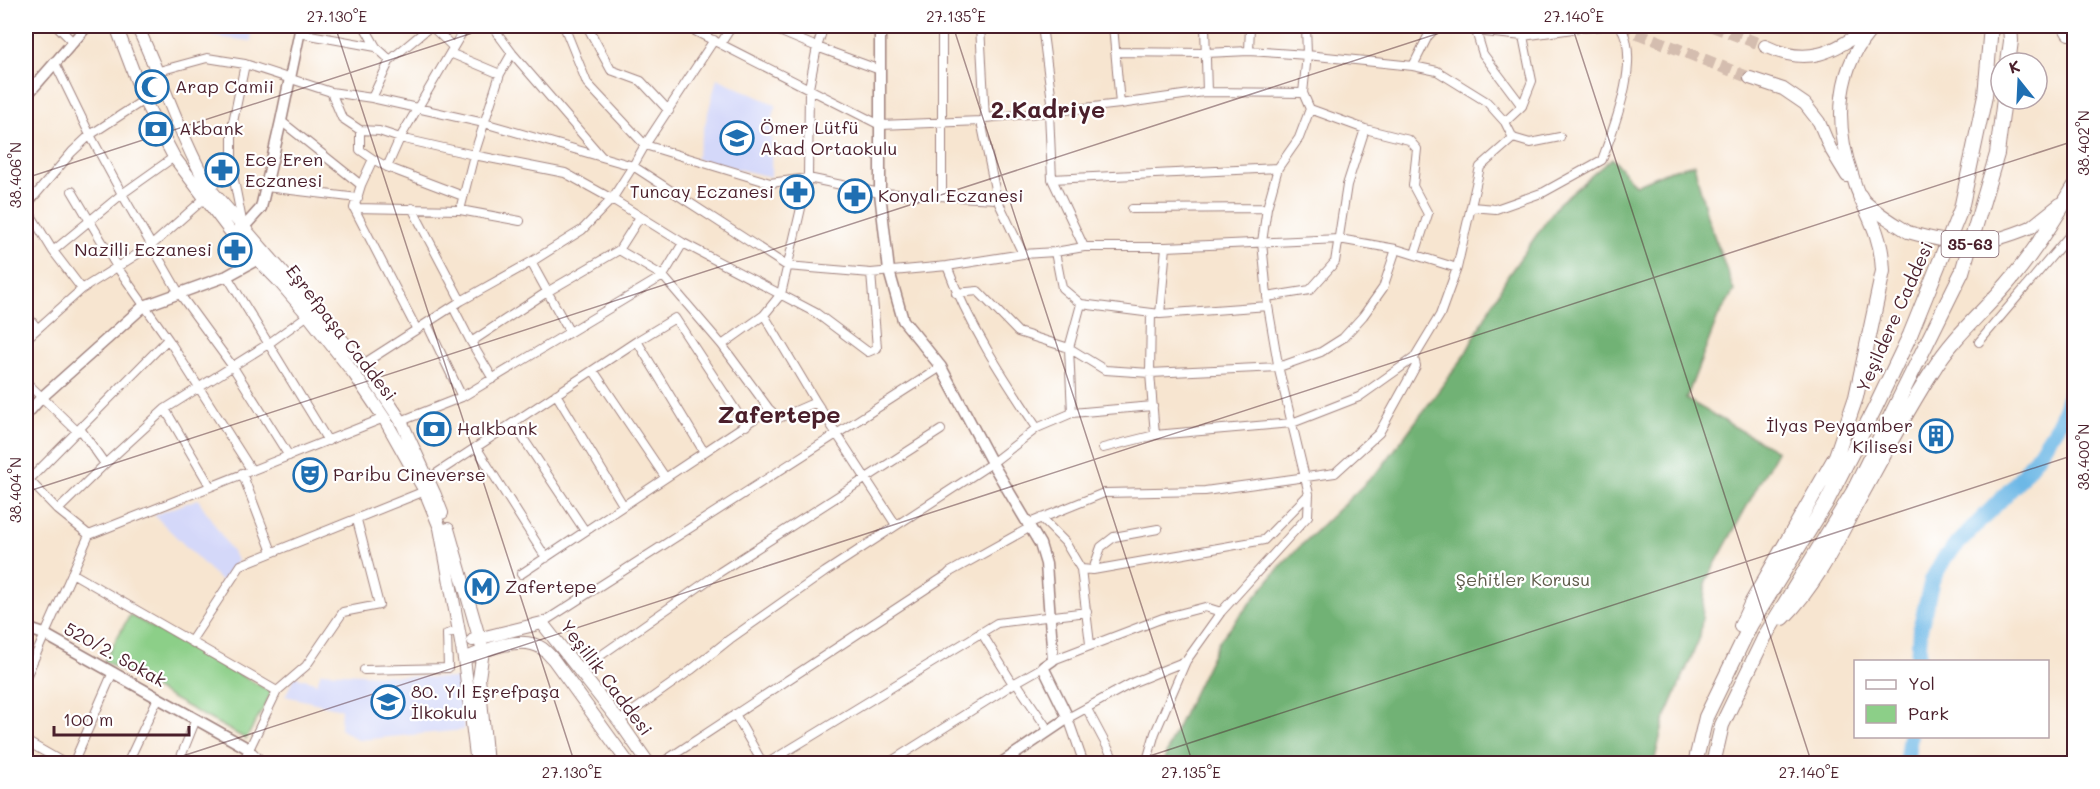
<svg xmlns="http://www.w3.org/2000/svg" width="2100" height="789" font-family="Mali,sans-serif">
  <rect width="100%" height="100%" fill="#fff"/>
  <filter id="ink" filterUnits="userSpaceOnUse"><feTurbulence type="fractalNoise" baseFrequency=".0167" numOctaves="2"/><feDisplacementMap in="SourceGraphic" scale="12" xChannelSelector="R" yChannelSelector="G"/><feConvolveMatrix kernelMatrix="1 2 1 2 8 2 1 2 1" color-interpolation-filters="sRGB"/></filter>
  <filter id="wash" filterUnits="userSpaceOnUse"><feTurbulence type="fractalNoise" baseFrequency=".008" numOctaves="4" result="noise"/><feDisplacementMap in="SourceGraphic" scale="24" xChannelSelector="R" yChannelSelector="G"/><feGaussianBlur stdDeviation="1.35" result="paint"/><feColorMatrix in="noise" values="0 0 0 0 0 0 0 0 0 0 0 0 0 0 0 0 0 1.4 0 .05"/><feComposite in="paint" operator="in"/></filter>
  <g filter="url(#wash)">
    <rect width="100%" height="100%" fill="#f7e5d0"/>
    <path fill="#d4d8f9" d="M198 26H252L251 41 215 37Z
      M717 78 776 105 772 116 771 177 696 159Z
      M198 499 238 561 223 583 154 515Z
      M321 672 461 679 464 730 358 740 340 729 341 709 285 696 295 676 317 683Z"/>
    <path fill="#8ccf88" stroke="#6b775a" stroke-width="1.5" d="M130 615 272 692 246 739 104 661Z"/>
    <path fill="#71b274" stroke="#5e6850" stroke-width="1.5" d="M1612 158 1635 185 1668 171 1694 164 1707 216 1734 291 1718 317 1686 399 1777 451 1706 581 1700 637 1664 721 1654 763H1163L1171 740 1219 641 1284 562 1381 468 1463 358 1507 277 1559 203Z"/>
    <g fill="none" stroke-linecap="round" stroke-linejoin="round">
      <path stroke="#6db8e6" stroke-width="16" d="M1918 662 1920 629 1932 580 1945 557 2014 486 2039 454 2061 420 2074 383
        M1906 764 1910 736"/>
    </g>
  </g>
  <g filter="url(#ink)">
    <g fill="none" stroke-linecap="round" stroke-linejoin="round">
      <path stroke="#d4bdaf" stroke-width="12" stroke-dasharray="12 6" stroke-linecap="butt" d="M1620 26 1750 78
        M1712 26 1765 46"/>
      <defs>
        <path id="minor" d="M57 26 72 41
          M364 26 376 47
          M492 26 512 53 601 156
          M564 26 587 83 645 145 714 40
          M587 26 611 70 641 81 669 111
          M685 26 880 125 981 121
          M767 26 817 47 880 70
          M942 26V196
          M980 26 985 118
          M1113 26 1120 104 1204 92 1303 93 1310 109 1365 129 1409 140 1417 149 1413 186 1428 214 1415 254
          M1205 26 1207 92
          M1306 26 1307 55 1413 66 1428 36 1438 26
          M1471 26 1476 31 1523 36 1532 81 1522 106
          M1520 26 1523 36 1580 28 1579 26
          M1580 28 1602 26
          M1476 31 1483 54 1522 106 1505 122
          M299 33 376 47 390 60
          M721 43 732 26
          M1249 51 1250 26
          M1115 52 1206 53 1249 51 1307 55 1303 93
          M450 53 500 74
          M54 61 90 135 122 194 179 293 233 367 289 456
          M159 71 207 58 245 64 331 92 372 98 484 123 633 166 645 145 770 183 808 178 880 193 997 199
          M26 75 35 86
          M331 92 342 118 360 130 379 131 400 138 474 155 565 173 612 199 683 243 816 313 868 352 877 348 871 273
          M372 98 390 60 431 26 452 46
          M281 121 361 185
          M360 130V150L373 159
          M1513 138 1530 143 1560 137
          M387 167 463 196
          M1052 179 1278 168
          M266 187 358 198
          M209 188 232 170
          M72 191 117 267 168 339 252 471
          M26 206 72 152 90 135 144 100
          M26 207 53 251 82 289
          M1471 207 1496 209 1544 192 1602 160C1614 127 1642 58 1620 26
          M354 208 460 210 520 221
          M412 208 461 301
          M1132 209 1267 208
          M460 210 474 155 500 74 512 53
          M243 226 232 170V127L245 64
          M1084 247 1052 179 1049 112 1120 104
          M619 250 663 276 722 345 769 409 779 418 816 402
          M53 251 122 194 174 157
          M1055 252 1062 288 1081 304 1160 314 1268 306
          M1023 254 997 199 981 121 985 118 1049 112 1052 101 1042 26
          M531 262 569 331
          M947 266C968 324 1003 377 1037 428
          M227 276 328 441
          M956 293 978 291 1018 332 1069 348 1105 370 1150 373 1279 367 1321 352 1343 338 1363 316 1383 288 1396 249
          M1267 297 1310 290 1335 262 1347 185 1365 129
          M453 307 471 342 493 379
          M1151 313 1150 373 1155 435
          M26 314 37 328
          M1160 314 1166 247
          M764 315 816 402 896 525
          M427 324 462 397
          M417 330 354 208 361 185 373 159 387 167 400 138 466 26
          M26 339 82 289 152 245 205 198
          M637 341 704 452
          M471 342 547 292 619 250 640 217
          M1979 342 2074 230
          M722 345 764 315 781 294 808 178 809 88 817 47 824 26
          M363 364 461 301 531 262 582 230 612 199 633 166 787 266 871 273 947 266 1023 254 1055 252 1084 247H1166L1339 239 1396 249 1457 268
          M593 370 665 477
          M26 382 78 432 81 430 105 464
          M556 394 623 505
          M165 409 210 486
          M1072 413 1069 348 1081 304
          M401 421 462 397 663 276 683 243
          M513 423 585 531
          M476 447 546 558
          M1103 448 1155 435 1292 423 1359 397 1414 358
          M242 473 272 552
          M26 477 58 510 89 535
          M428 479 637 341 675 318 746 426
          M29 480 168 339
          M26 492 33 485
          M58 510 105 464 165 409 268 344 308 315
          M1041 518 1065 542 1081 569 1090 644
          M1027 524 1104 493 1205 491 1335 473 1379 433 1416 366 1414 358 1440 315 1457 268 1480 167 1513 138 1505 122 1487 102 1437 71 1413 66
          M1081 569 1093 570 1264 540 1309 494
          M1093 570 1101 547 1114 537 1158 529
          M72 573 277 691
          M521 574 769 409
          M542 623 941 367
          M981 632 1013 684
          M191 641 241 565 425 491
          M1053 660 1163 618 1205 607 1221 612
          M364 670 448 668 447 634 459 631
          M580 670 720 572 941 430
          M26 677 89 535 384 418
          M1016 682 1049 731
          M1087 709 1111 754V764
          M735 714 763 764
          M619 721 691 670 730 639 825 572 992 463 1037 428 1072 413 1153 406
          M26 741 66 764
          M249 749 265 764
          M73 764 113 672
          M127 764 158 698
          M178 764 196 719
          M242 764 277 691 306 666 343 612 379 605 357 520
          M660 764 947 575 950 572 1029 528
          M766 764 997 623 1087 612
          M887 764 1013 684 1043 667
          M1084 764 1068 718 1134 682 1186 661
          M1146 764 1155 733 1186 661 1221 612 1308 516 1309 494 1279 370 1268 306 1262 242 1267 208 1278 168 1299 138 1310 109"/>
        <path id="tertiary" d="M880 26V193L889 271 903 320 941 367 992 463 1040 544 1046 564 1053 660 1043 667 1068 718 1000 764
          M26 96 87 26
          M238 229 243 228 261 208 281 121 301 26
          M26 415 41 398 144 306 227 276 258 259
          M26 628 44 634 249 749"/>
        <path id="primary" d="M116 26 144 100 174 157 230 231 278 280 308 315 355 375 384 418 425 491 440 528 464 659 477 764
          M137 26C162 79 180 136 209 188L363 364 401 421 435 495 442 513
          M1875 26C1836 66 1834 123 1852 174 1854 180 1856 190 1860 196 1867 207 1896 224 1908 232
          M1765 46C1808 67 1832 52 1868 28
          M1750 78 1783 89 1805 104 1819 122 1830 148 1847 176
          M2031 227 2060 204
          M448 529 483 651 479 678 487 764
          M473 640 542 623 619 721 649 764
          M464 659C485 650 522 634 543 649 547 652 550 656 553 659L629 764"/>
        <path id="trunk" d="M2065 26 2069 33
          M2008 63 2011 41 2010 26
          M1783 618C1814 587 1834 547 1854 508 1880 462 1904 414 1933 370 1953 337 1982 313 2007 284 2033 254 2054 221 2074 187
          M1741 626 1752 602 1836 456 1856 397 1883 271C1882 241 1873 223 1860 196
          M1695 764 1706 717 1751 624 1826 503 1874 410 1910 335 1961 209 1985 96 1991 26
          M1713 764 1722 725 1765 636 1853 492 1962 272 1997 154 2004 99"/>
      </defs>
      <use href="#minor" stroke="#a0827e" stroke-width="10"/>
      <use href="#tertiary" stroke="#a0827e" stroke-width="13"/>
      <use href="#primary" stroke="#a0827e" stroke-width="14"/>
      <use href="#trunk" stroke="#a0827e" stroke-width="16"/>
      <use href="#minor" stroke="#fff" stroke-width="8"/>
      <use href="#tertiary" stroke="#fff" stroke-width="10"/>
      <use href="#primary" stroke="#fff" stroke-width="12"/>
      <use href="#trunk" stroke="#fff" stroke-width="14"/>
      <defs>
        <path id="primary-bridge" d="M1908 232C1960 247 1981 248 2031 227"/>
      </defs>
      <use href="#primary-bridge" stroke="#a0827e" stroke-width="14" stroke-linecap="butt"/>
      <use href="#primary-bridge" stroke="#fff" stroke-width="12"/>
    </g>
  </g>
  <path fill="none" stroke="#4a1f2b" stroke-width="1.5" stroke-opacity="0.45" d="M335 26 575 764M953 26 1193 764M1572 26 1812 764M26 178 494 26M26 492 1461 26M158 764 2074 141M1125 764 2074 455"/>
  <defs>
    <symbol id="mosque-ring" viewBox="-11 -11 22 22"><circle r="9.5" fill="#fff" stroke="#1f6fb2" stroke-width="1.5"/><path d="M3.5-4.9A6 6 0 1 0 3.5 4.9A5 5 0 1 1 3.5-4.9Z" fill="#1f6fb2"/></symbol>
    <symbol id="bank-ring" viewBox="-11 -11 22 22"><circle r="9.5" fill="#fff" stroke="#1f6fb2" stroke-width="1.5"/><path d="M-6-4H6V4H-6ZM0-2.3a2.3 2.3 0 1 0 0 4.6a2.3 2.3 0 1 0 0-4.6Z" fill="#1f6fb2"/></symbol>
    <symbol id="school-ring" viewBox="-11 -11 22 22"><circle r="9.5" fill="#fff" stroke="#1f6fb2" stroke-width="1.5"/><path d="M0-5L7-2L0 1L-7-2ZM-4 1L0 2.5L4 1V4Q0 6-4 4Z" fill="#1f6fb2"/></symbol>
    <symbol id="pharmacy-ring" viewBox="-11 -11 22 22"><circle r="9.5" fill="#fff" stroke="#1f6fb2" stroke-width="1.5"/><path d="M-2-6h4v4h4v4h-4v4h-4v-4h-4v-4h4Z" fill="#1f6fb2"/></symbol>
    <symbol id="building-ring" viewBox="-11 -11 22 22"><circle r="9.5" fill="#fff" stroke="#1f6fb2" stroke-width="1.5"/><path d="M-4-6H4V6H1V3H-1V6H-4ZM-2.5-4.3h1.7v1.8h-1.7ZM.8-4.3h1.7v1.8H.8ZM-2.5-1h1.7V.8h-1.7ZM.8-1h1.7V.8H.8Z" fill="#1f6fb2"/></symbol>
    <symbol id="theatre-ring" viewBox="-11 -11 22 22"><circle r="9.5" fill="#fff" stroke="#1f6fb2" stroke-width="1.5"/><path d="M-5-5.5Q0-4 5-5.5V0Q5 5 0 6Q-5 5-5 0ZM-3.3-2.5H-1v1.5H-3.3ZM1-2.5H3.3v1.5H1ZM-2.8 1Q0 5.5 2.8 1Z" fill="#1f6fb2"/></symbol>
    <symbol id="metro-ring" viewBox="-11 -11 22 22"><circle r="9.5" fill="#fff" stroke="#1f6fb2" stroke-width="1.5"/><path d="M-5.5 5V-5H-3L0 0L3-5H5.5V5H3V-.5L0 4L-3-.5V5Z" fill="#1f6fb2"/></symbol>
  </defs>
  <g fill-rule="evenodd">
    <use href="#mosque-ring" x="133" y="68" width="38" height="38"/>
    <use href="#bank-ring" x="137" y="110" width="38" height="38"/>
    <use href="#school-ring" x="718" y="119" width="38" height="38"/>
    <use href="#pharmacy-ring" x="203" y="151" width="38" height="38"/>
    <use href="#pharmacy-ring" x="778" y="173" width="38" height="38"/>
    <use href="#pharmacy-ring" x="836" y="177" width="38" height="38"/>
    <use href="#pharmacy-ring" x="216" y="231" width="38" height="38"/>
    <use href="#bank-ring" x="415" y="410" width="38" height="38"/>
    <use href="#building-ring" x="1917" y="417" width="38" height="38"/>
    <use href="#theatre-ring" x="291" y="456" width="38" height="38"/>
    <use href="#metro-ring" x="463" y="568" width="38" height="38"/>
    <use href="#school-ring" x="369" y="683" width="38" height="38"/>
  </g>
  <g text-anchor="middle" stroke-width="4.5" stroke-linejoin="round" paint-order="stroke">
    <rect fill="#fff" stroke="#80626b" stroke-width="1.5" x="1941.5" y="231" width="57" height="26" rx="4.5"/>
    <g font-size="16" font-weight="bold" fill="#4a1f2b">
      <text x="1970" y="250">35-63</text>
    </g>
    <g font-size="18" fill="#4a1f2b" stroke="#fff" text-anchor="start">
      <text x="175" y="93">Arap Camii</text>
      <text x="760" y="134">Ömer Lütfü<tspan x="760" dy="21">Akad Ortaokulu</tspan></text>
      <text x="179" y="135">Akbank</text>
      <text x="245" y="166">Ece Eren<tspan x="245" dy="21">Eczanesi</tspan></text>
      <text x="774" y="198" text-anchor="end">Tuncay Eczanesi</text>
      <text x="878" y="202">Konyalı Eczanesi</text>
      <text x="212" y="256" text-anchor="end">Nazilli Eczanesi</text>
      <text x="1913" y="432" text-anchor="end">İlyas Peygamber<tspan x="1913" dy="21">Kilisesi</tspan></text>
      <text x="457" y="435">Halkbank</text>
      <text x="333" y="481">Paribu Cineverse</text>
      <text x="505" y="593">Zafertepe</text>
      <text x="411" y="698">80. Yıl Eşrefpaşa<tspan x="411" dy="21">İlkokulu</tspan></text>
    </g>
    <g font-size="18" fill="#4a1f2b" stroke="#fff">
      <text transform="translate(1895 317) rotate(-66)" y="6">Yeşildere Caddesi</text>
      <text transform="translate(341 333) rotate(52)" y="6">Eşrefpaşa Caddesi</text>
      <text transform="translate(115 655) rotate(29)" y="6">520/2. Sokak</text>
      <text transform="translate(606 678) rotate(53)" y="6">Yeşillik Caddesi</text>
    </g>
    <g font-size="18" fill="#615d4c" stroke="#fff">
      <text x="1523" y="586">Şehitler Korusu</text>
    </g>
    <g font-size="24" font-weight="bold" fill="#4a1f2b" stroke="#fff">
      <text x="1048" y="118">2.Kadriye</text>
      <text x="779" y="423">Zafertepe</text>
    </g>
  </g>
  <rect width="2100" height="789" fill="none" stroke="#fff" stroke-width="66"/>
  <rect x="1854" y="660" width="195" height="78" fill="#ffffff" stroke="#b7a5aa" stroke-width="1.5"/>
  <rect x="1866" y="680" width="30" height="9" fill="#ffffff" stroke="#b7a5aa" stroke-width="1.5"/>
  <text x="1908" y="690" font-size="18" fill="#4a1f2b">Yol</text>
  <rect x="1866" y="705" width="30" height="18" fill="#8ccf88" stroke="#b7a5aa" stroke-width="1.5"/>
  <text x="1908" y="720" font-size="18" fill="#4a1f2b">Park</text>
  <g transform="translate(2019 81) rotate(342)"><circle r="28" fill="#ffffff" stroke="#b7a5aa" stroke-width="1.5"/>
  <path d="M0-4.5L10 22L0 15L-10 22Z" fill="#1f6fb2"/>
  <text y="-9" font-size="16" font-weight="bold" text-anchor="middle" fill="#4a1f2b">K</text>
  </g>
  <path d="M54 726v9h135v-9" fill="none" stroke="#4a1f2b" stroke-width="3"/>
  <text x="63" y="726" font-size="18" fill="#4a1f2b" stroke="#ffffff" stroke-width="4.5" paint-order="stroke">100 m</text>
  <rect x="33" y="33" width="2034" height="723" fill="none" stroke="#4a1f2b" stroke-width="2"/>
  <g font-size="15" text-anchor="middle" fill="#4a1f2b">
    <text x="337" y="22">27.130°E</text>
    <text x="956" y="22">27.135°E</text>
    <text x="1574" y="22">27.140°E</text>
    <text transform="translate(2084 143) rotate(-90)" y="5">38.402°N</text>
    <text transform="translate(16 175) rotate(-90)" y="5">38.406°N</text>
    <text transform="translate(2084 457) rotate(-90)" y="5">38.400°N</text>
    <text transform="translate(16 490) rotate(-90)" y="5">38.404°N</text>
    <text x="572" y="778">27.130°E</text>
    <text x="1191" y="778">27.135°E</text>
    <text x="1809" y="778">27.140°E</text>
  </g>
</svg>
